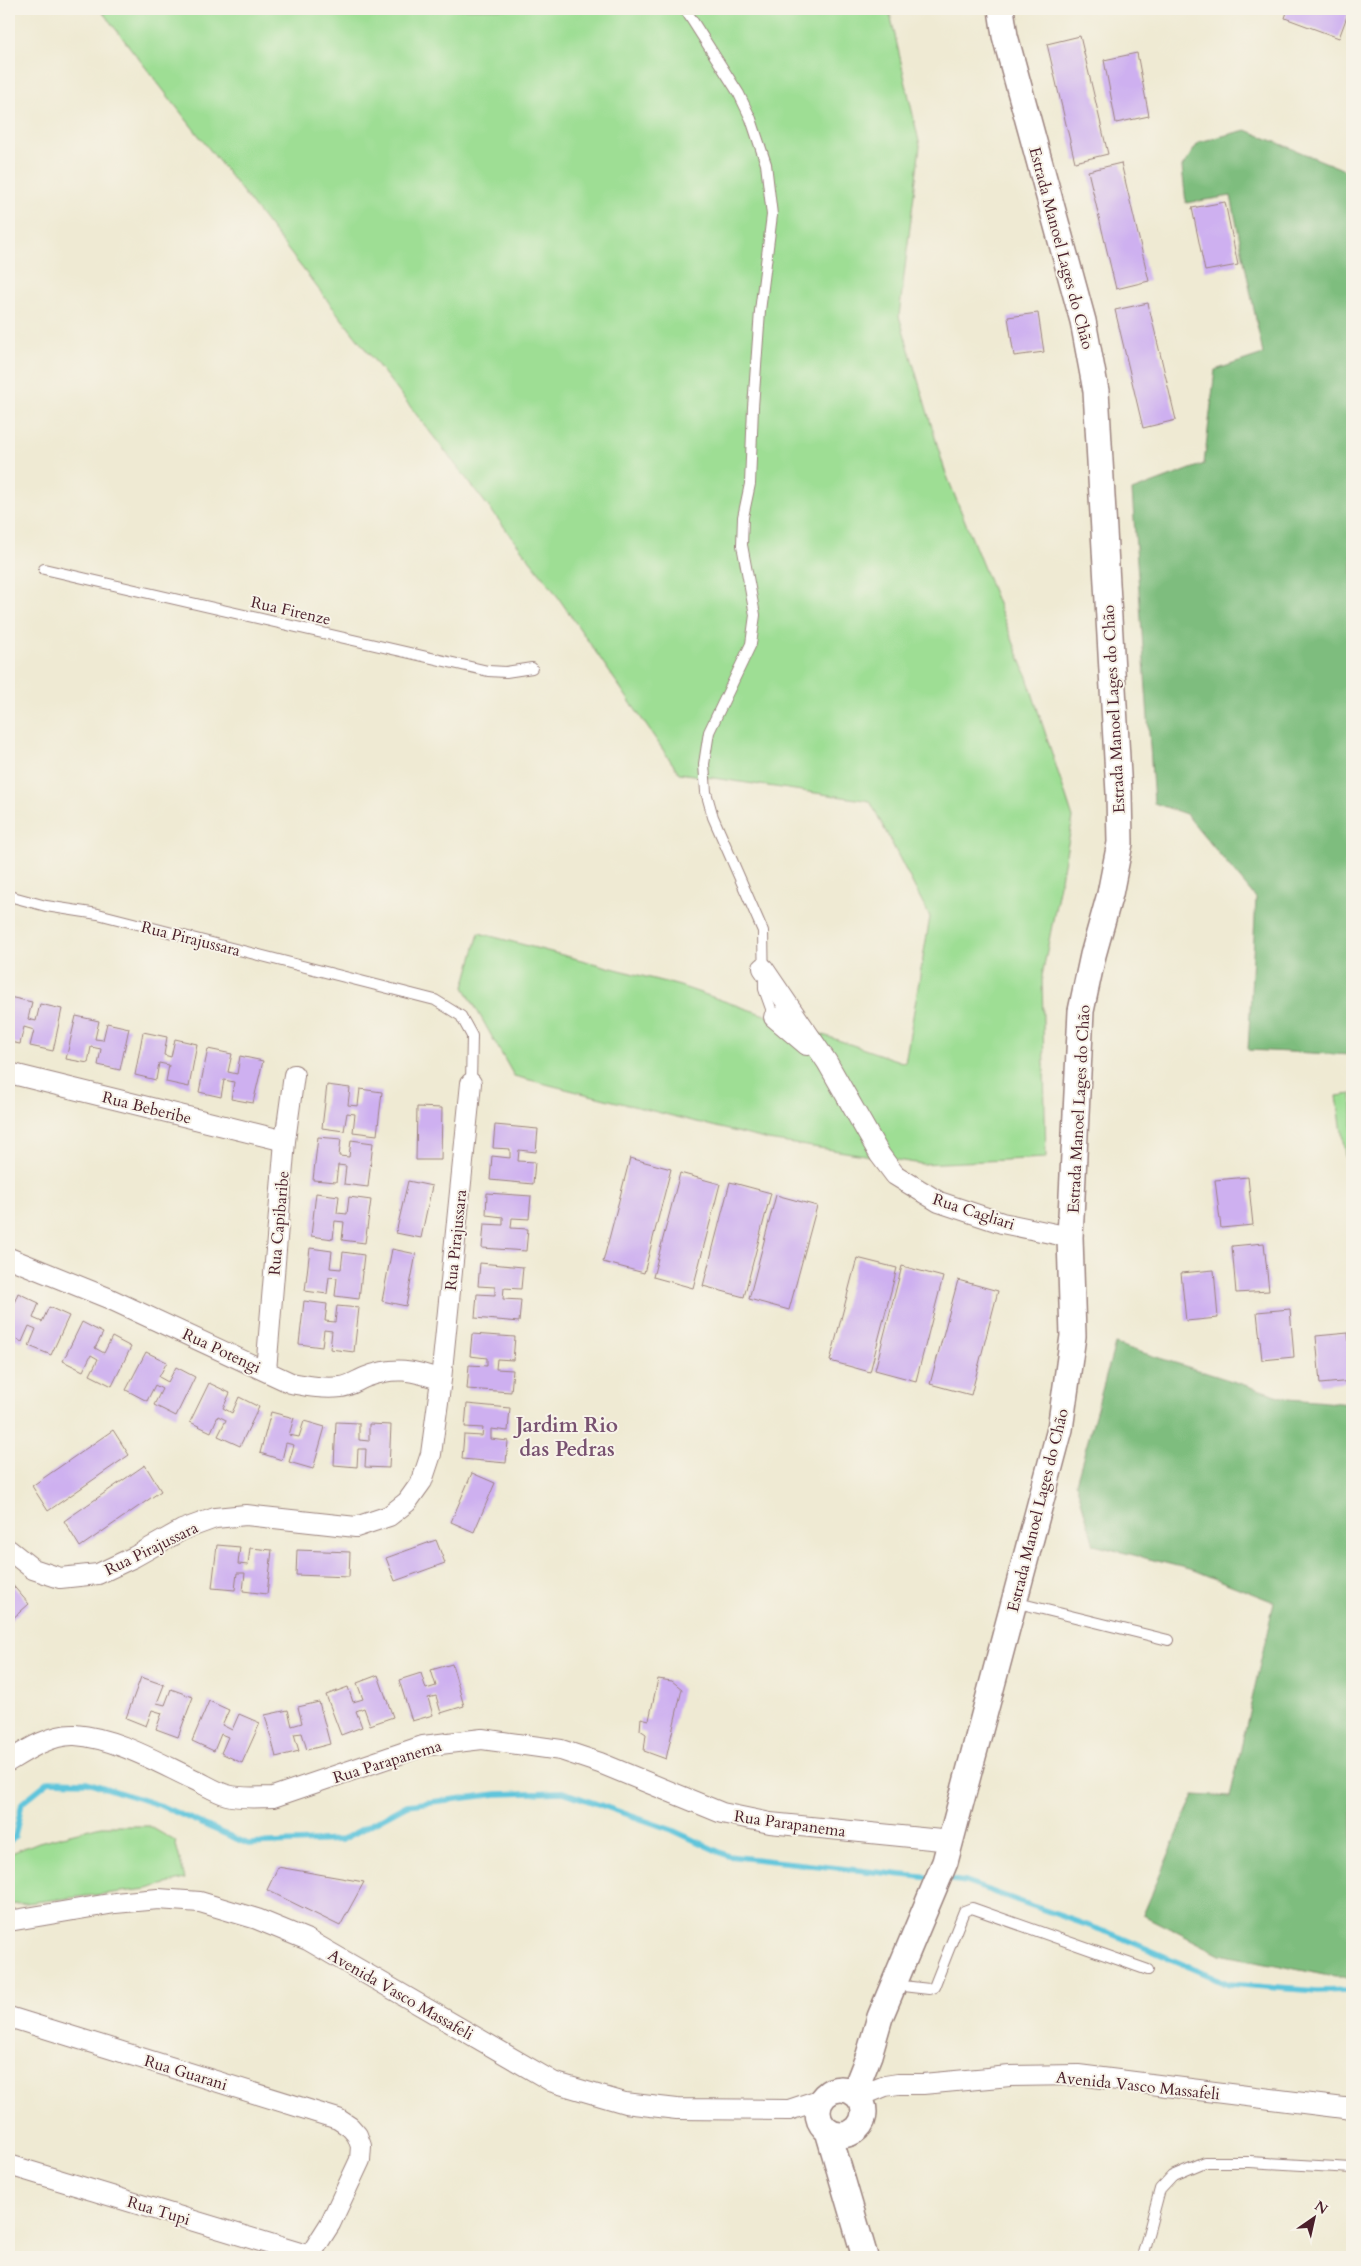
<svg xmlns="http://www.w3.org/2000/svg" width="1361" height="2266" font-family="Cardo,serif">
  <rect width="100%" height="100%" fill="#f7f3e8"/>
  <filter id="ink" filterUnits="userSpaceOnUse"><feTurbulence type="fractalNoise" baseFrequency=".02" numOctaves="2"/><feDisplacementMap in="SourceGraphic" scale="10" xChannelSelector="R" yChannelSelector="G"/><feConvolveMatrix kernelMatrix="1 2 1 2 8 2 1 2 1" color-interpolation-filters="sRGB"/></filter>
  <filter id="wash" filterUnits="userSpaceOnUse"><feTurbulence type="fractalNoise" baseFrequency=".0096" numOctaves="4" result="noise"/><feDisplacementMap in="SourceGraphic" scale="20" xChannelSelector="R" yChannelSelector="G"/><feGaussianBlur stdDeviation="1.12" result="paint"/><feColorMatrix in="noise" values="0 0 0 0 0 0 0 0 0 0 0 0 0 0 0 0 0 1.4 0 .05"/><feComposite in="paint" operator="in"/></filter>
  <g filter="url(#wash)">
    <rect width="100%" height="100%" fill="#efead3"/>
    <path fill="#9ede94" stroke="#747e60" d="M100 9H889L920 146 899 316 945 471 1026 674 1073 818 1042 976 1046 1158 922 1164 768 1140 514 1076 464 987 479 933 680 986 905 1063 930 917 870 801 679 773 551 587Z
      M1352 1094V1162L1346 1163 1337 1096Z
      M1352 1170V1210H1350L1345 1171Z
      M101 1826H149L175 1841 185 1879 147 1889 9 1905V1854L39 1842Z"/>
    <path fill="#7ebd7e" stroke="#646e54" d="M1246 130 1352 173V1055L1248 1050 1256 898 1186 814 1154 803 1132 491 1204 464 1215 370 1263 354 1231 196 1186 203 1182 167 1199 142Z
      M1115 1344 1289 1399 1352 1404V1977H1335L1220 1954 1143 1915 1194 1795 1230 1797 1274 1602 1193 1570 1094 1545 1076 1483Z"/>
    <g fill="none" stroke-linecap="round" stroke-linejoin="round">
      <path stroke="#5ec5db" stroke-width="5.5" d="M9 1842 15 1836 22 1803 49 1781 87 1782 159 1805 248 1844 342 1840 407 1805 497 1794 563 1792 672 1830 728 1856 931 1878
        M945 1879 965 1882 1115 1935 1229 1984 1317 1991 1352 1990"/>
    </g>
    <g id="blocks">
      <path fill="#ceb0f0" d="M1288 9H1344L1349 11 1339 38 1285 18Z
        M1080 36 1108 154 1075 162 1047 44Z
        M1137 53 1149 116 1116 123 1104 60Z
        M1121 163 1149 281 1116 289 1088 171Z
        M1225 202 1238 265 1205 271 1192 208Z
        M1148 303 1176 420 1143 428 1115 310Z
        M1038 313 1044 352 1014 356 1008 317Z
        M9 997 32 1002 28 1019 36 1021 40 1004 62 1009 53 1051 30 1046 34 1030 24 1027 20 1044 9 1042Z
        M76 1016 99 1021 95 1039 103 1040 107 1023 129 1028 120 1070 98 1065 101 1049 91 1047 88 1063 66 1059Z
        M143 1032 167 1037 164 1055 171 1057 175 1039 197 1044 189 1087 166 1082 169 1065 159 1063 156 1080 135 1075Z
        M208 1049 232 1054 228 1072 237 1074 240 1056 263 1061 253 1103 231 1099 234 1082 224 1080 221 1097 199 1092Z
        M327 1085 350 1088 348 1105 358 1106 360 1089 382 1092 377 1135 353 1132 355 1114 347 1113 344 1131 322 1128Z
        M417 1107 442 1108 441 1160H416Z
        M495 1125 538 1129 536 1152 519 1150 518 1161 535 1162 533 1184 490 1180 492 1156 510 1158V1149L493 1148Z
        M318 1137 341 1139 339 1156 349 1157 351 1140 373 1143 368 1187 344 1184 346 1166 338 1165 336 1182 313 1180Z
        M630 1158 671 1169 644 1273 603 1262Z
        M680 1173 720 1184 693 1288 653 1277Z
        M1248 1177 1253 1225 1221 1228 1215 1180Z
        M408 1181 432 1186 421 1238 396 1233Z
        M730 1182 771 1193 744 1297 703 1286Z
        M316 1193 339 1196 337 1213 347 1214 349 1197 371 1200 365 1243 342 1240 344 1222 335 1221 333 1239 311 1236Z
        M487 1193 531 1196 529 1219 512 1218 511 1228 528 1229 526 1251 482 1248 484 1224 503 1225V1217L486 1215Z
        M776 1195 817 1206 789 1310 749 1299Z
        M1264 1243 1269 1291 1236 1293 1232 1246Z
        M310 1248 332 1251 330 1268 341 1269 343 1252 364 1255 359 1299 335 1296 337 1278 329 1277 327 1294 305 1291Z
        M392 1249 416 1254 406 1306 382 1301Z
        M857 1258 897 1268 870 1372 830 1361Z
        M480 1263 523 1267 521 1289 504 1288 503 1299 521 1300 519 1322 475 1318 477 1294 495 1295V1287L478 1286Z
        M902 1266 943 1277 916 1381 875 1370Z
        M1214 1270 1218 1318 1186 1321 1181 1273Z
        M958 1280 998 1291 971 1395 930 1384Z
        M18 1293 39 1303 33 1318 42 1322 49 1307 69 1316 51 1355 29 1346 36 1329 29 1326 22 1342 9 1336V1315Z
        M304 1301 327 1304 325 1321 335 1322 337 1306 359 1308 354 1352 330 1349 332 1331 324 1330 322 1347 299 1344Z
        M1290 1309 1294 1357 1262 1360 1257 1312Z
        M82 1322 103 1333 95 1348 104 1353 112 1337 131 1347 112 1386 90 1375 98 1359 91 1355 83 1371 63 1361Z
        M1348 1333 1352 1381 1320 1384 1316 1336Z
        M472 1334 515 1337 513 1360 497 1359 496 1369 513 1370 511 1392 467 1389 469 1365 487 1366V1358L470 1356Z
        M146 1352 167 1362 159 1377 168 1382 176 1367 195 1377 176 1416 154 1405 162 1389 155 1385 147 1401 126 1390Z
        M209 1383 230 1393 223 1408 232 1413 239 1397 259 1407 240 1446 218 1436 226 1420 218 1416 211 1432 190 1422Z
        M467 1404 510 1408 508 1431 491 1429V1439L508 1441 506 1463 462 1459 464 1435 482 1436 483 1428 465 1427Z
        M271 1412 294 1418 289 1435 299 1437 304 1421 325 1427 313 1469 289 1462 294 1445 286 1443 282 1460 260 1453Z
        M336 1422 359 1423V1440L369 1441V1424L391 1425 389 1468 365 1467 366 1449H358L357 1467 334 1465Z
        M113 1430 129 1455 48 1511 32 1486Z
        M145 1465 161 1491 80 1547 64 1521Z
        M472 1473 495 1483 474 1532 451 1522Z
        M436 1540 445 1563 395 1581 386 1558Z
        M217 1545 240 1547 238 1564 248 1565 250 1548 272 1550 267 1594 243 1591 245 1573H237L235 1590 212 1588Z
        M297 1550 350 1552 349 1577 296 1575Z
        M9 1581 29 1604 11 1620 9 1617Z
        M452 1664 464 1706 441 1713 436 1696 428 1698 433 1715 412 1721 399 1680 421 1673 426 1689 436 1686 431 1670Z
        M378 1675 393 1717 370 1725 364 1708 356 1711 362 1727 341 1735 326 1695 348 1687 353 1702 363 1699 357 1683Z
        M141 1677 164 1685 157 1703 165 1705 171 1689 193 1697 178 1737 156 1729 162 1713 152 1710 146 1726 126 1718Z
        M658 1679 672 1681 682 1689 666 1759 644 1751 646 1734 640 1730 641 1718 649 1720Z
        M209 1701 229 1710 222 1725 232 1730 239 1714 260 1723 242 1763 221 1753 228 1737 221 1734 214 1751 192 1741Z
        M319 1702 330 1744 307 1750 302 1733 294 1734 299 1751 276 1757 265 1715 288 1710 292 1726 302 1723 298 1707Z
        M278 1867 364 1882 340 1926 267 1890Z"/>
    </g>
  </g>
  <g filter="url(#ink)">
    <use href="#blocks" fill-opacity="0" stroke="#9c847f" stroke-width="1"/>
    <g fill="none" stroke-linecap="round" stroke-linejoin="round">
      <defs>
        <path id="service" d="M685 9 739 94 751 119 766 164 772 215 760 311 753 407 750 484 743 517 742 545 755 615 751 644 709 732 704 764 706 792 713 817 763 931 764 989 774 1017
          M44 569 488 671 506 672 532 668
          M9 896 46 906 98 914 435 1000 461 1016 472 1036 471 1083
          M1014 1602 1168 1640
          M894 1985 929 1989 934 1987 964 1911 972 1908 1148 1970
          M1142 2257 1160 2189 1172 2176 1205 2162H1250L1352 2168"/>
        <path id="minor" d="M763 968 827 1062 880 1155 895 1175 939 1202 1002 1223 1070 1237
          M774 1017 807 1045
          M9 1073 285 1141
          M9 1258 108 1298 291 1383C308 1386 324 1389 341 1387 350 1386 358 1380 366 1377 395 1366 413 1370 441 1380
          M266 1371 285 1141 294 1075
          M9 1550 33 1569 60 1578 98 1574 134 1557 182 1530 215 1518 246 1515 356 1527 389 1516 407 1502 422 1481 431 1454 441 1380 471 1083
          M9 1761C28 1749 52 1734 75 1735 116 1738 157 1762 193 1779 204 1784 216 1792 227 1795 242 1799 258 1797 273 1797L423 1746 482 1739 561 1750 600 1763 722 1813 770 1823 951 1841
          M9 1921 115 1903 158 1899 200 1902 257 1919 308 1940 553 2082 625 2103 677 2109 789 2110 822 2099
          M9 2017 338 2119 350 2127 357 2135 361 2146 360 2160 330 2224 309 2257
          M858 2097 885 2086 898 2084H923L1010 2076 1078 2075 1352 2109
          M9 2165 310 2256"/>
        <path id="tertiary" d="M818 2112a23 23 0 1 1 46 0a23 23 0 1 1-46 0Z
          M854 2093 869 2055 880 2017 945 1862 1060 1429 1073 1336 1070 1237 1081 1011 1093 955 1110 894 1120 843 1119 793 1096 391 1083 321 1005 36 1001 9
          M828 2131 865 2257"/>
      </defs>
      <use href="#service" stroke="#9c847f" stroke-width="12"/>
      <use href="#minor" stroke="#9c847f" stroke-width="22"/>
      <use href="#tertiary" stroke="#9c847f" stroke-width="28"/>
      <use href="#service" stroke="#fff" stroke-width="10"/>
      <use href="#minor" stroke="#fff" stroke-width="20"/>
      <use href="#tertiary" stroke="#fff" stroke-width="25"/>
    </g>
  </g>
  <g text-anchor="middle" stroke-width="4" stroke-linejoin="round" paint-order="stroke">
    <g font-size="16" fill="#4a1f2b" stroke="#f7f3e8">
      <text transform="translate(1062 248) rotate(75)" y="6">Estrada Manoel Lages do Chão</text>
      <text transform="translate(291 610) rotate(13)" y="6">Rua Firenze</text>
      <text transform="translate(1113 709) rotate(-93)" y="6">Estrada Manoel Lages do Chão</text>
      <text transform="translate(191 938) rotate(14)" y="6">Rua Pirajussara</text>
      <text transform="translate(147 1107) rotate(14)" y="6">Rua Beberibe</text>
      <text transform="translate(1078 1109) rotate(-87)" y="6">Estrada Manoel Lages do Chão</text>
      <text transform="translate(974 1211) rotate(18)" y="6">Rua Cagliari</text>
      <text transform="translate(278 1223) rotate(-85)" y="6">Rua Capibaribe</text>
      <text transform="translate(455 1240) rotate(-84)" y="6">Rua Pirajussara</text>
      <text transform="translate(222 1350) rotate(25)" y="6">Rua Potengi</text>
      <text transform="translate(1037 1510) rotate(-76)" y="6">Estrada Manoel Lages do Chão</text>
      <text transform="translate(151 1548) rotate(-26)" y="6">Rua Pirajussara</text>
      <text transform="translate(387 1761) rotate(-17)" y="6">Rua Parapanema</text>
      <text transform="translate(790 1823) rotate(8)" y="6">Rua Parapanema</text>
      <text transform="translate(401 1994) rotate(30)" y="6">Avenida Vasco Massafeli</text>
      <text transform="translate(186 2072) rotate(17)" y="6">Rua Guarani</text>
      <text transform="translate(1138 2085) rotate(6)" y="6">Avenida Vasco Massafeli</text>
      <text transform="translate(159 2210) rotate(17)" y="6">Rua Tupi</text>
    </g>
    <g font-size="21" font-weight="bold" fill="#785270" stroke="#f7f3e8">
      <text x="567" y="1432">Jardim Rio<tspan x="567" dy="24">das Pedras</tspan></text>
    </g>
  </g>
  <rect width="1361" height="2266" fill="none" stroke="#f7f3e8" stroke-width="30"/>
  <g transform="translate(1314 2218) rotate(34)" stroke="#f7f3e8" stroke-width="4" paint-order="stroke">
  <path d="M0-4L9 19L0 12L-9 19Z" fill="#4a1f2b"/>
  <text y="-8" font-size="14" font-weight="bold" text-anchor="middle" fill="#4a1f2b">N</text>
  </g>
</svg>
